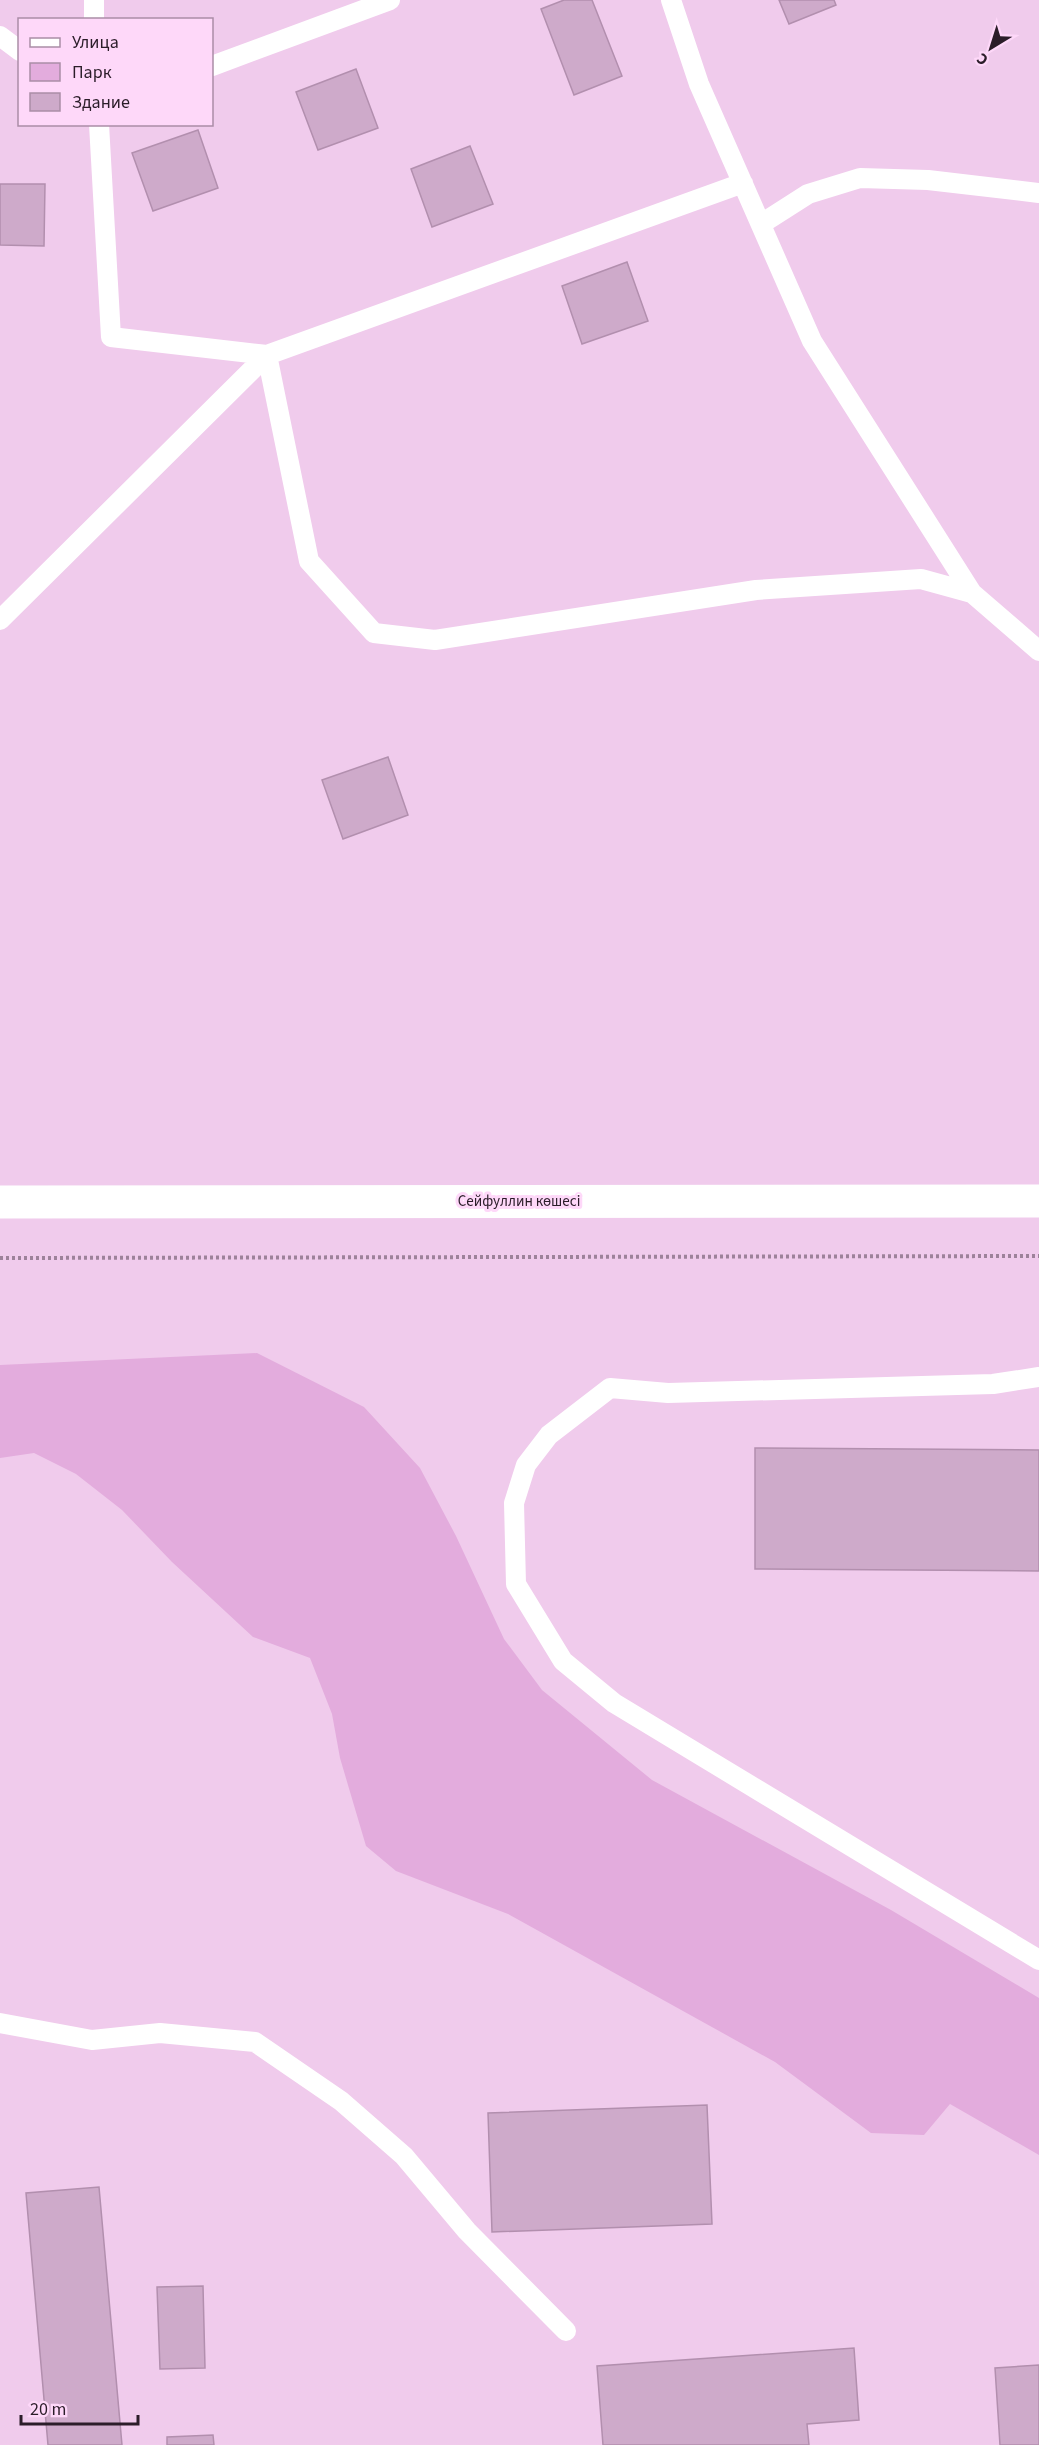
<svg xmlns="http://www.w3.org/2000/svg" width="1039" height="2445" font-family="'Source Sans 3',sans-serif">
  <rect width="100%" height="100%" fill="#f0cbec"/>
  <path fill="#e3acdd" d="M257 1353 364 1407 420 1468 456 1536 504 1639 542 1690 652 1780 891 1910 1039 1998V2155L950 2104 924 2135 871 2133 775 2062 508 1914 396 1871 366 1846 340 1758 332 1714 310 1658 253 1637 172 1562 122 1510 76 1474 34 1453 0 1458V1365Z"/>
  <path fill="#ceaaca" stroke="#b28fae" stroke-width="1.5" d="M564 0H592L622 76 574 95 541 9Z
    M779 0H834L836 5 789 24Z
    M356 69 378 128 318 150 296 92Z
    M198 130 218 188 153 211 132 153Z
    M470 146 493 204 432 227 411 169Z
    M0 184H45L44 246 0 245Z
    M627 262 648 321 582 344 562 286Z
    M388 757 408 815 343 839 322 780Z
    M755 1448 1039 1450V1571L755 1569Z
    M707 2105 712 2224 492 2232 488 2113Z
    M99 2187 122 2445H48L26 2193Z
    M203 2286 205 2368 160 2369 157 2287Z
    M854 2348 859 2420 807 2424 809 2445H603L597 2366Z
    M1039 2365V2445H1000L995 2368Z
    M213 2435 214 2445H167V2437Z"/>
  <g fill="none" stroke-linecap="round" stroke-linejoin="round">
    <path stroke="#9d829a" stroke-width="4" stroke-dasharray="3 3" stroke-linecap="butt" d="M0 1258 1039 1256"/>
    <path stroke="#fff" stroke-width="20" d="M94 0V20
      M671 0 699 84 812 341 972 593
      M0 36 20 51
      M212 66 390 0
      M99 124 111 337 267 355 309 561 374 633 435 640 756 590 921 579 972 593 1039 651
      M761 224 808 194 860 178 928 180 1039 193
      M0 620 267 355 743 183
      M1039 1377 993 1384 668 1393 610 1388 549 1435 526 1465 514 1503 516 1584 563 1661 614 1703 1039 1960
      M0 2023 92 2040 160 2033 255 2042 341 2101 404 2156 467 2231 566 2331"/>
    <path stroke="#fff" stroke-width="33" d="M0 1202 1039 1201"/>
  </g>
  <g text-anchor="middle" stroke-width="6" stroke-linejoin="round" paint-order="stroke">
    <g font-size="15" fill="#2b1d29" stroke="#fed8f9">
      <text x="519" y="1206">Сейфуллин көшесі</text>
    </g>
  </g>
  <rect x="18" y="18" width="195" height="108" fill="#fed8f9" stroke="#aa8da6" stroke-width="1.5"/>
  <rect x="30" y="38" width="30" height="9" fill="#ffffff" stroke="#aa8da6" stroke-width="1.5"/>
  <text x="72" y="48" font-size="18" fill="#2b1d29">Улица</text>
  <rect x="30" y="63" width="30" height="18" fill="#e3acdd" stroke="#aa8da6" stroke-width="1.5"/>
  <text x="72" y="78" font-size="18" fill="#2b1d29">Парк</text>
  <rect x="30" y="93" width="30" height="18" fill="#ceaaca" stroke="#aa8da6" stroke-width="1.5"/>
  <text x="72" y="108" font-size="18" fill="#2b1d29">Здание</text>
  <g transform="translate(991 48) rotate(218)" stroke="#fed8f9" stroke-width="4.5" paint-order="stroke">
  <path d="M0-4.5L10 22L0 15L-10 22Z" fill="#2b1d29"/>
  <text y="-9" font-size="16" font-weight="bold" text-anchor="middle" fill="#2b1d29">С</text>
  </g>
  <path d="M21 2415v9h117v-9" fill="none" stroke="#2b1d29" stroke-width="3"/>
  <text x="30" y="2415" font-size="18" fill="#2b1d29" stroke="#fed8f9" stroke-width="4.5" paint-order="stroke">20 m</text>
</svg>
